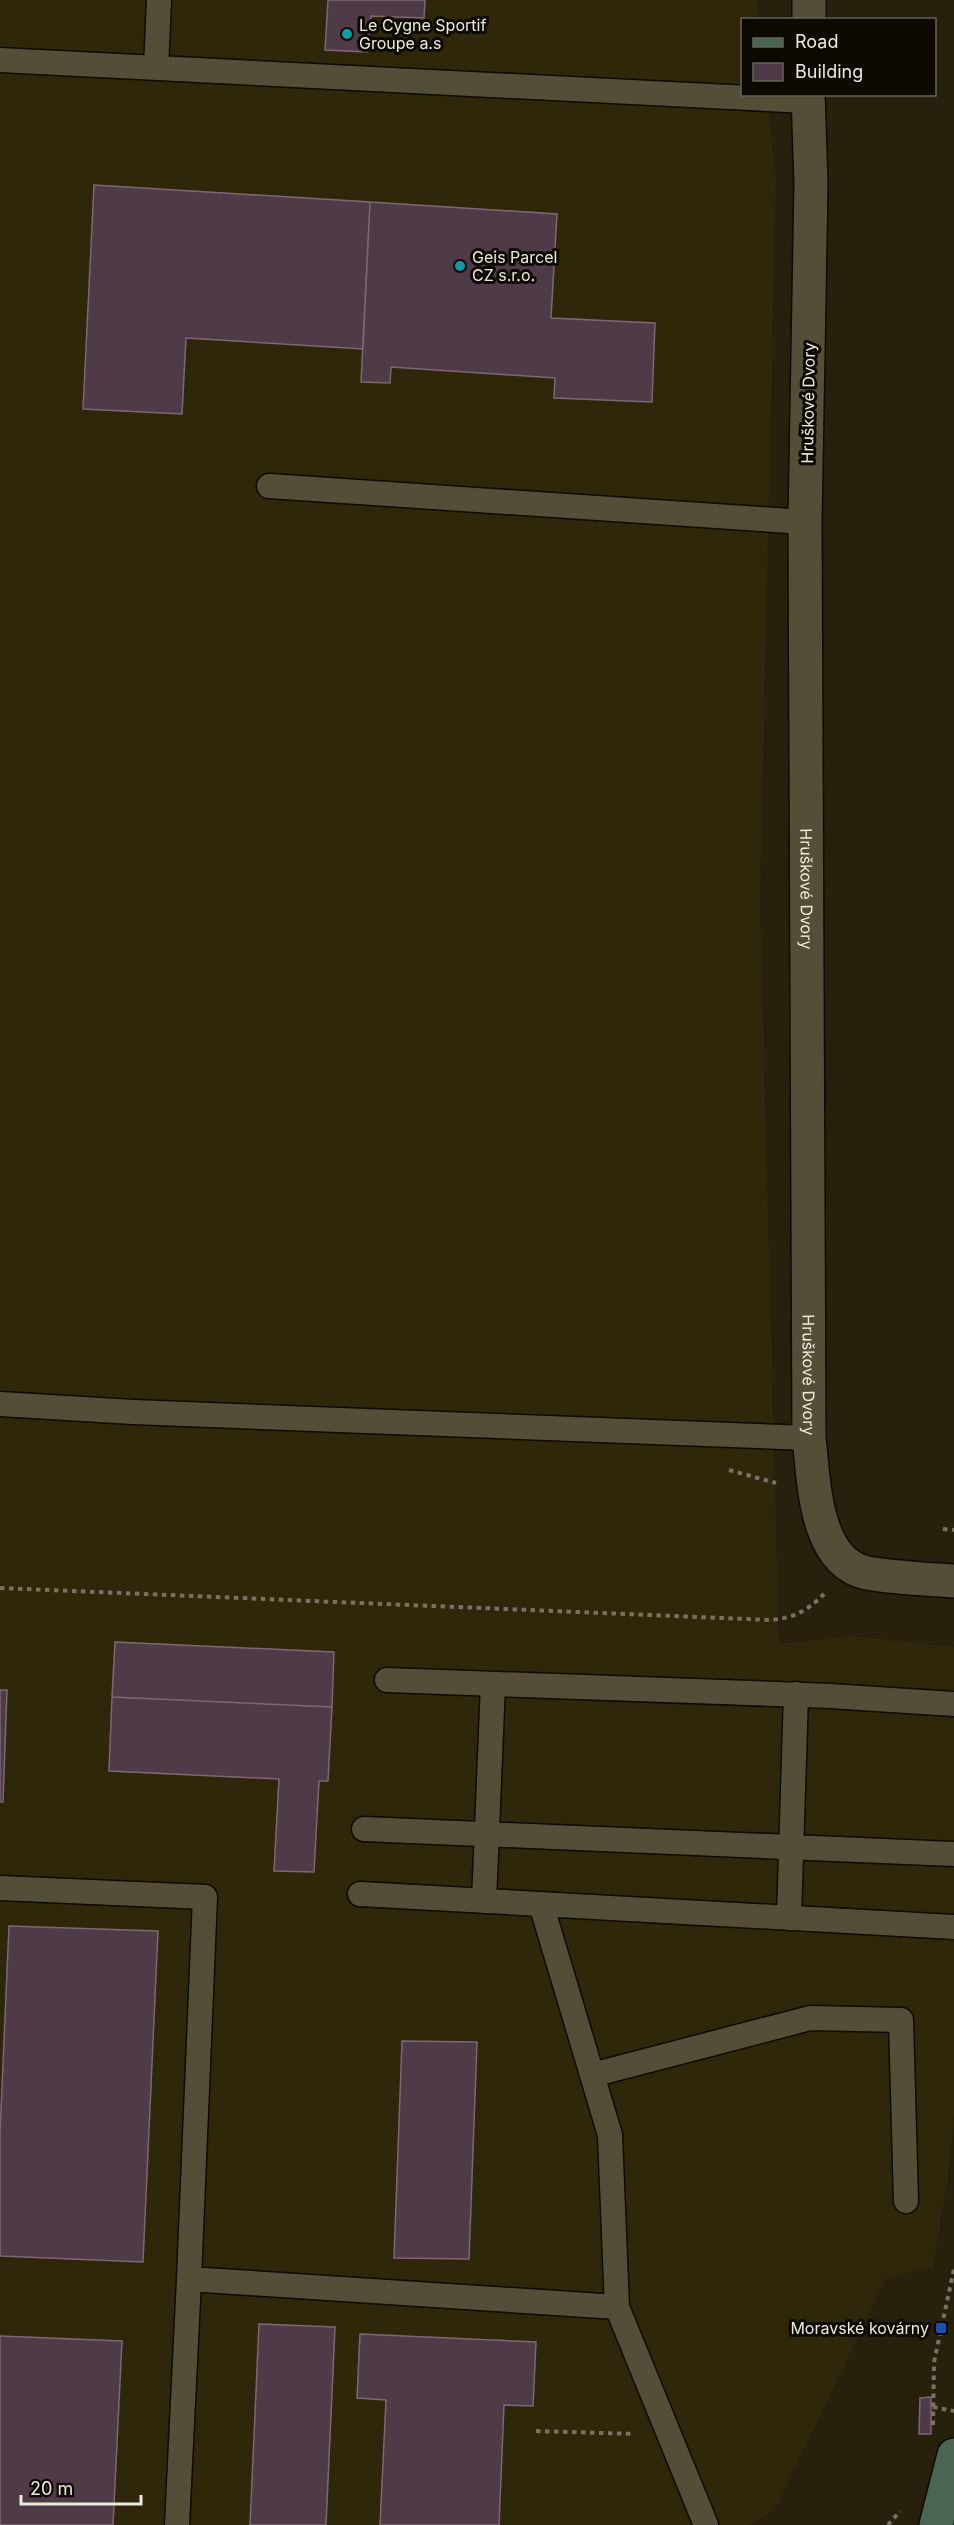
<svg xmlns="http://www.w3.org/2000/svg" width="954" height="2525" font-family="Inter,sans-serif">
  <rect width="100%" height="100%" fill="#27200c"/>
  <path fill="#2f270a" d="M0 0H757L759 19 742 20V94L767 95 776 177 760 899 779 1644 854 1636 954 1647V2114L949 2171 933 2267 886 2278 775 2510 748 2525H0Z"/>
  <path fill="#4f3a47" stroke="#7e6775" stroke-width="1.5" d="M328 0H425L424 18 371 16 367 52 325 50Z
    M94 185 370 202 363 349 186 338 182 414 83 409Z
    M370 202 557 214 551 318 655 323 652 402 554 398 555 378 391 367 390 383 361 382Z
    M115 1642 334 1652 332 1707 112 1697Z
    M0 1690H7L3 1802H0Z
    M112 1697 332 1707 328 1781H319L314 1872 274 1871 279 1779 109 1771Z
    M9 1926 158 1931 143 2262 0 2256V2133Z
    M402 2041 477 2042 469 2259 394 2258Z
    M259 2324 335 2327 326 2525H250Z
    M360 2334 536 2342 533 2406 504 2405 499 2525H380L386 2400 357 2398Z
    M0 2336 122 2341 113 2525H0Z
    M931 2397V2434H919L920 2398Z"/>
  <g fill="none" stroke-linecap="round" stroke-linejoin="round">
    <defs>
      <path id="lane" d="M0 60 807 101
        M156 68 159 0
        M269 486 805 522
        M0 1404 133 1412 809 1438
        M387 1680 830 1696 954 1704
        M364 1829 954 1854
        M0 1888 205 1897 189 2279 617 2307 706 2525
        M360 1894 954 1927
        M484 1901 493 1684
        M541 1904 610 2135 617 2307
        M789 1918 796 1694
        M592 2075 810 2018 901 2020 906 2201
        M177 2525 189 2279"/>
      <g id="street">
        <path d="M809 0V20"/>
        <path id="s1" d="M808 94 811 184 805 522 809 1438C814 1479 814 1562 867 1573 895 1578 925 1579 954 1581"/>
      </g>
      <path id="secondary" d="M936 2525 954 2455"/>
    </defs>
    <use href="#lane" stroke="#0f0a00" stroke-width="27"/>
    <use href="#street" stroke="#0f0a00" stroke-width="36"/>
    <use href="#secondary" stroke="#0f0a00" stroke-width="36"/>
    <path stroke="#787261" stroke-width="4" stroke-dasharray="4.5 4.5" stroke-linecap="butt" d="M729 1470 776 1483
      M943 1529 954 1530
      M0 1588 770 1620C794 1618 807 1611 824 1594
      M933 2407 954 2411
      M933 2425 934 2362 954 2269
      M536 2431 635 2434
      M888 2525 900 2511"/>
    <use href="#lane" stroke="#544d37" stroke-width="24"/>
    <use href="#street" stroke="#544d37" stroke-width="33"/>
    <use href="#secondary" stroke="#496654" stroke-width="33"/>
  </g>
  <g fill="#0f9aa8" stroke="#0d0a03" stroke-width="2">
    <circle cx="347" cy="34" r="6"/>
    <circle cx="460" cy="266" r="6"/>
  </g>
  <rect fill="#1a4fb4" stroke="#0d0a03" stroke-width="2" x="935" y="2322" width="12" height="12" rx="3"/>
  <g text-anchor="middle" stroke-width="6" stroke-linejoin="round" paint-order="stroke">
    <g font-size="16" fill="#ede9dc" stroke="#0d0a03" text-anchor="start">
      <text x="359" y="31">Le Cygne Sportif<tspan x="359" dy="18">Groupe a.s</tspan></text>
      <text x="472" y="263">Geis Parcel<tspan x="472" dy="18">CZ s.r.o.</tspan></text>
      <text x="929" y="2334" text-anchor="end">Moravské kovárny</text>
    </g>
    <g font-size="16" fill="#ede9dc" stroke="#0d0a03">
      <text transform="translate(808 403) rotate(-89)" y="6">Hruškové Dvory</text>
      <text dy="6" stroke="none"><textPath href="#s1" startOffset="795">Hruškové Dvory</textPath></text>
      <text dy="6" stroke="none"><textPath href="#s1" startOffset="1281">Hruškové Dvory</textPath></text>
    </g>
  </g>
  <rect x="741" y="18" width="195" height="78" fill="#0d0a03" stroke="#67635a" stroke-width="1.5"/>
  <rect x="753" y="38" width="30" height="9" fill="#496654" stroke="#67635a" stroke-width="1.5"/>
  <text x="795" y="48" font-size="18" fill="#ede9dc">Road</text>
  <rect x="753" y="63" width="30" height="18" fill="#4f3a47" stroke="#67635a" stroke-width="1.5"/>
  <text x="795" y="78" font-size="18" fill="#ede9dc">Building</text>
  <path d="M21 2495v9h120v-9" fill="none" stroke="#ede9dc" stroke-width="3"/>
  <text x="30" y="2495" font-size="18" fill="#ede9dc" stroke="#0d0a03" stroke-width="4.5" paint-order="stroke">20 m</text>
</svg>
